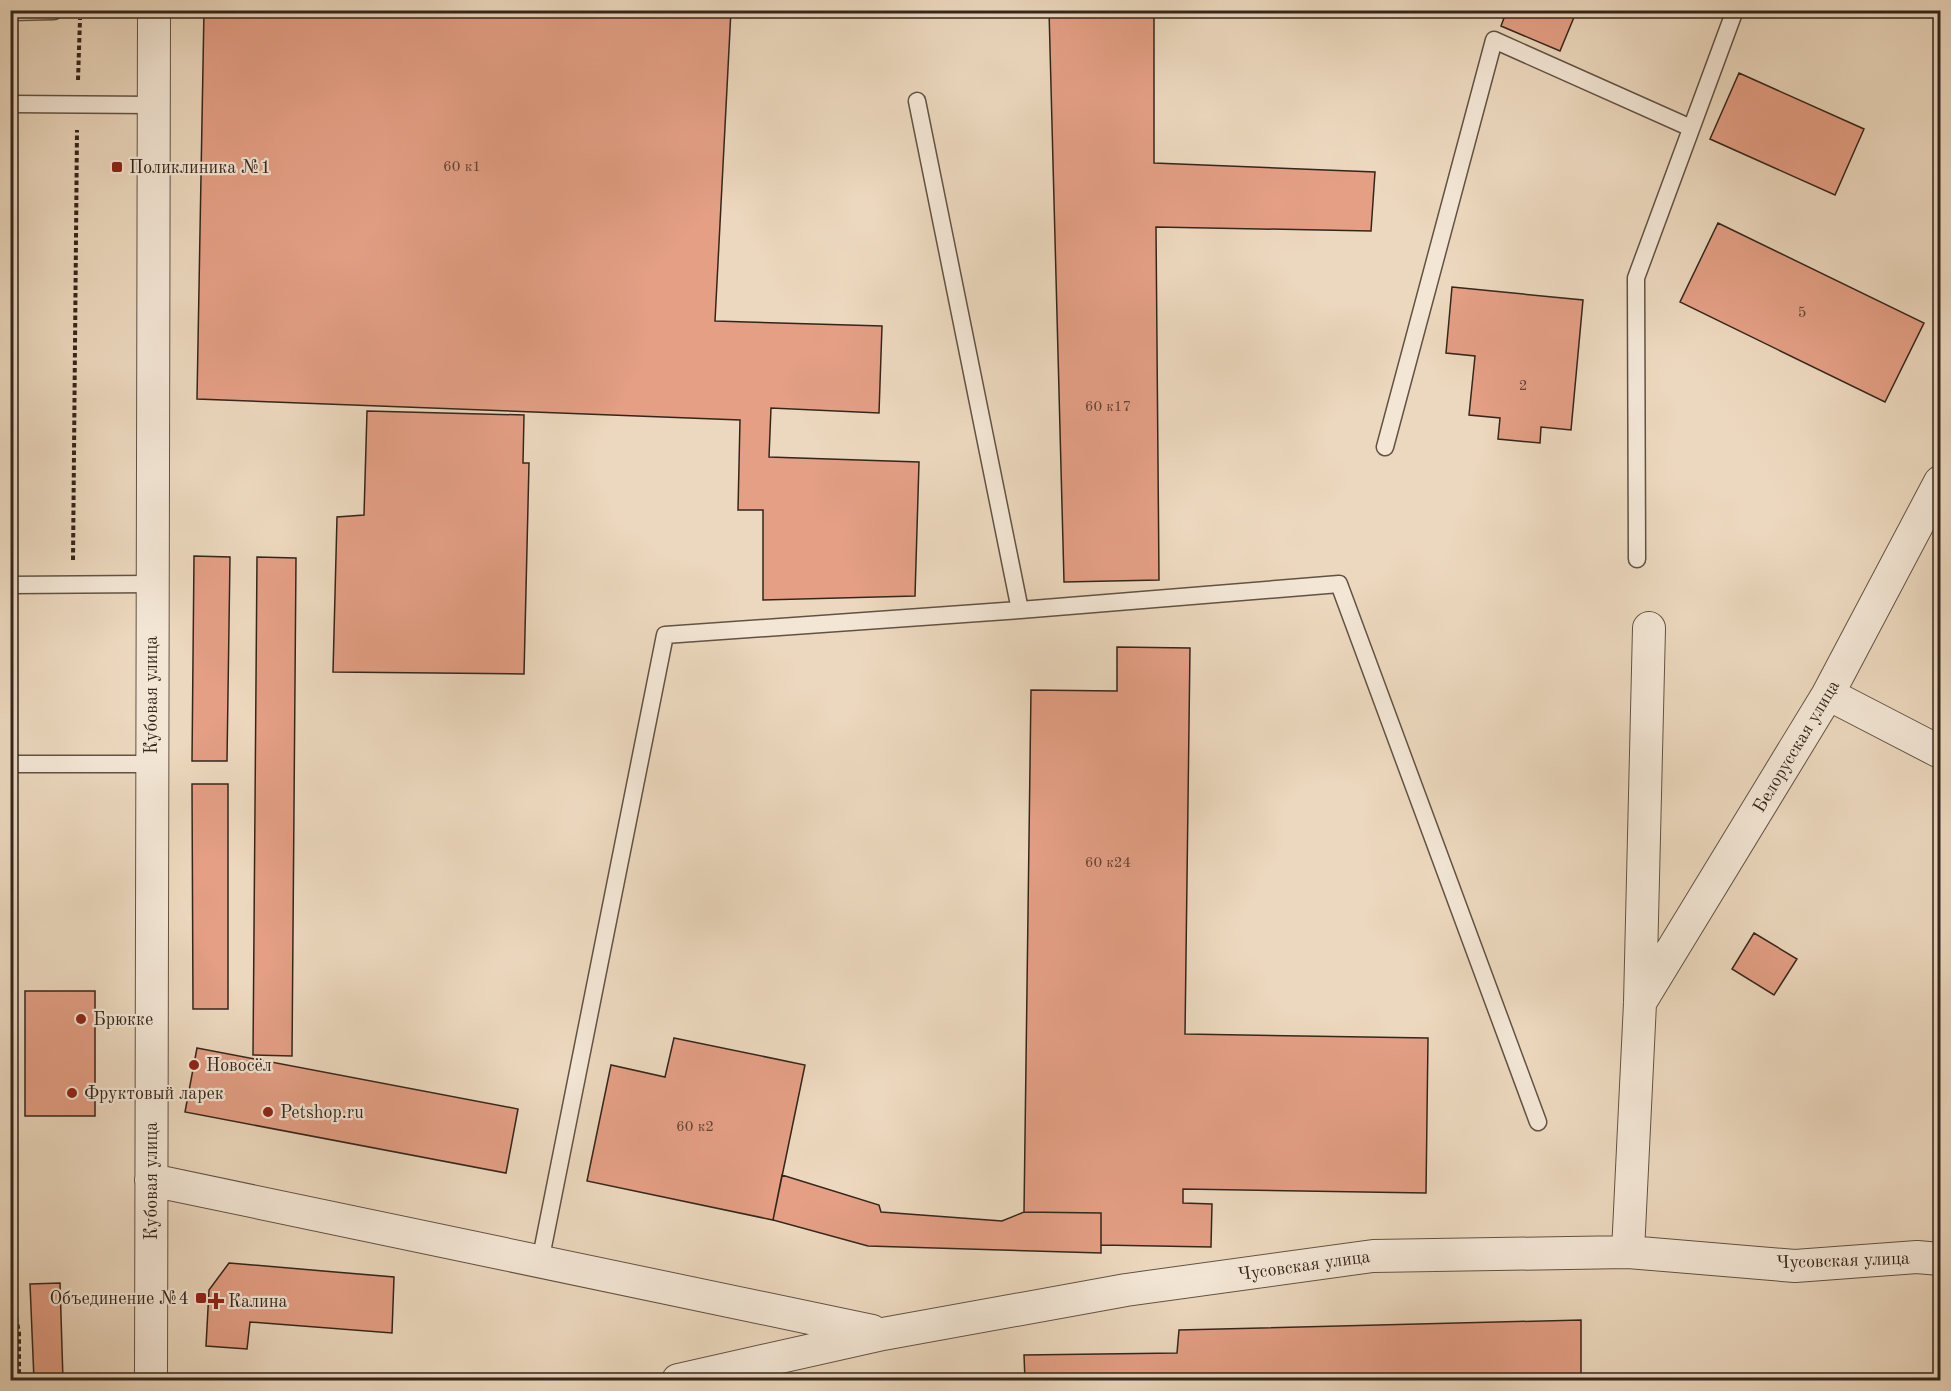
<svg xmlns="http://www.w3.org/2000/svg" width="1951" height="1391" font-family="'Old Standard TT',serif">
  <rect width="100%" height="100%" fill="#ecd8be"/>
  <filter id="stains"><feTurbulence type="fractalNoise" baseFrequency=".00333" numOctaves="4"/><feColorMatrix values="0 0 0 0 .2 0 0 0 0 .09 0 0 0 0 .02 0 0 0 .5 -.17"/></filter>
  <radialGradient id="worn" r=".72"><stop offset=".6" stop-color="#630" stop-opacity="0"/><stop offset="1" stop-color="#630" stop-opacity=".3"/></radialGradient>
  <path fill="#e49f85" stroke="#35261c" stroke-width="1.5" d="M204 10H731L715 321 882 326 879 413 771 408 769 457 919 462 915 596 763 600V510H738L740 420 197 399Z
    M1049 10H1154V163L1375 172 1371 231 1156 227 1159 580 1064 582Z
    M1507 10H1577L1560 51 1501 26Z
    M1739 73 1864 129 1835 195 1710 139Z
    M1718 223 1924 323 1885 402 1680 302Z
    M1452 287 1583 300 1571 430 1541 427 1540 443 1498 439 1500 418 1469 415 1475 356 1446 353Z
    M367 411 524 415 523 463H529L524 674 333 672 337 517 364 515Z
    M194 556 230 557 227 761H192Z
    M257 557 296 558 292 1056 253 1055Z
    M1117 647 1190 648 1185 1034 1428 1038 1426 1193 1183 1189V1203L1212 1204 1211 1247 1101 1245V1253V1213L1024 1212 1031 690 1117 691Z
    M192 784H228V1009H193Z
    M1754 933 1797 959 1774 995 1732 969Z
    M25 991H95V1116H25Z
    M674 1038 805 1065 773 1220 587 1181 611 1065 665 1077Z
    M197 1048 518 1109 506 1173 185 1112Z
    M782 1175 879 1205 881 1212 1002 1221 1024 1212 1101 1213V1253L868 1246 773 1220Z
    M229 1263 394 1277 392 1333 250 1322 247 1349 206 1346 209 1290Z
    M60 1283 63 1380H34L30 1284Z
    M1581 1320V1380H1025L1024 1355 1177 1353 1179 1330Z"/>
  <g fill="none" stroke-linecap="round" stroke-linejoin="round">
    <defs>
      <path id="service" d="M10 12 54 11
        M10 104 154 105
        M1385 447 1494 40 1691 128
        M1637 559 1636 278 1735 10
        M10 585 151 584
        M1020 610 1339 584 1538 1122
        M10 764H151
        M540 1262 665 635 1020 610 917 101"/>
      <path id="minor" d="M1828 694 1940 752
        M1641 1001 1828 694 1940 482
        M151 1180 872 1331
        M1628 1252 1640 1003 1649 628
        M151 1380 154 10
        M678 1380 883 1334 1126 1290 1373 1256 1628 1252 1795 1266 1917 1257 1940 1259"/>
    </defs>
    <use href="#service" stroke="#635244" stroke-width="19"/>
    <use href="#minor" stroke="#635244" stroke-width="34"/>
    <path stroke="#35261c" stroke-width="4" stroke-dasharray="4.5 3" stroke-linecap="butt" d="M78 80 80 19
      M73 560 77 130
      M10 1190 12 1296 19 1333V1380"/>
    <use href="#service" stroke="#f3e6d5" stroke-width="16"/>
    <use href="#minor" stroke="#f3e6d5" stroke-width="32"/>
  </g>
  <g fill="#8f2418" stroke="#f3e6d5" stroke-width="2">
    <rect x="111" y="161" width="12" height="12" rx="3"/>
    <circle cx="81" cy="1019" r="6"/>
    <circle cx="194" cy="1065" r="6"/>
    <circle cx="72" cy="1093" r="6"/>
    <circle cx="268" cy="1112" r="6"/>
    <rect x="195" y="1292" width="12" height="12" rx="3"/>
    <path d="M213 1292h6v6h6v6h-6v6h-6v-6h-6v-6h6z"/>
  </g>
  <g text-anchor="middle" stroke-width="4.5" stroke-linejoin="round" paint-order="stroke">
    <g font-size="15" fill="#614436">
      <text x="462" y="171">60 к1</text>
      <text x="1802" y="317">5</text>
      <text x="1523" y="390">2</text>
      <text x="1108" y="411">60 к17</text>
      <text x="1108" y="867">60 к24</text>
      <text x="695" y="1131">60 к2</text>
    </g>
    <g font-size="18" fill="#35261c" stroke="#f3e6d5" text-anchor="start">
      <text x="129" y="173">Поликлиника №1</text>
      <text x="93" y="1025">Брюкке</text>
      <text x="206" y="1071">Новосёл</text>
      <text x="84" y="1099">Фруктовый ларек</text>
      <text x="280" y="1118">Petshop.ru</text>
      <text x="189" y="1304" text-anchor="end">Объединение №4</text>
      <text x="228" y="1307">Калина</text>
    </g>
    <g font-size="18" fill="#35261c" stroke="#f3e6d5">
      <text transform="translate(151 695) rotate(-90)" y="6">Кубовая улица</text>
      <text transform="translate(1796 746) rotate(-59)" y="6">Белорусская улица</text>
      <text transform="translate(151 1181) rotate(-90)" y="6">Кубовая улица</text>
      <text transform="translate(1843 1260) rotate(-2)" y="6">Чусовская улица</text>
      <text transform="translate(1304 1265) rotate(-8)" y="6">Чусовская улица</text>
    </g>
  </g>
  <rect width="1951" height="1391" fill="none" stroke="#ecd8be" stroke-width="36"/>
  <rect x="12" y="12" width="1927" height="1367" fill="none" stroke="#35261c" stroke-width="3"/>
  <rect x="18" y="18" width="1915" height="1355" fill="none" stroke="#35261c" stroke-width="1.5"/>
  <rect width="100%" height="100%" filter="url(#stains)"/>
  <rect width="100%" height="100%" fill="url(#worn)"/>
</svg>
